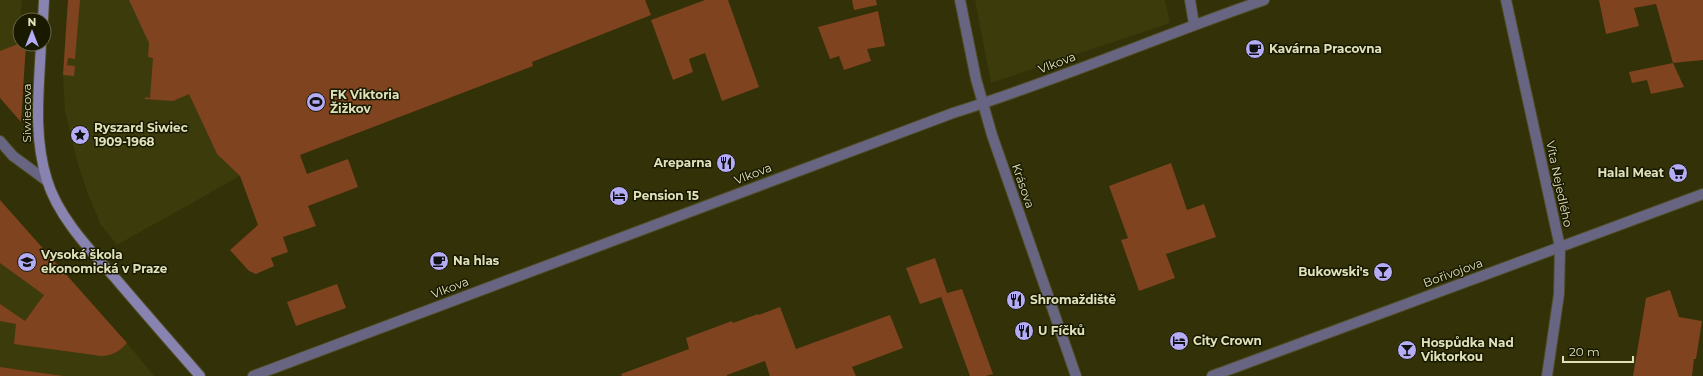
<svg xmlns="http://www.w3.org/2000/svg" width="1703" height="376" font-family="Montserrat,sans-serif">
  <rect width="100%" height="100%" fill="#323107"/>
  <path fill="#3c3b0c" d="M0 0H22L18 44 0 52Z
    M68 0H146L217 154 240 176 117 245 101 225 88 194 78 165 65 111 63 75Z
    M975 0H1165L1170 23 991 83Z
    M0 200 127 343 154 376H64L0 367Z"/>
  <path fill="#7f431f" d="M68 0H80L75 59 68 58 67 65 75 66 74 76 63 75Z
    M129 0H645L651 15 532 62 533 66 300 155 307 174 348 159 358 187 308 206 316 226 283 237 288 252 271 258 274 266 256 274 249 271 230 250 258 225 240 176 217 154 189 94 173 101 145 99V97L150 98 153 58 148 57 149 43Z
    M705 0H728L759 87 722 101 705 53 689 59 693 72 673 80 651 20Z
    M852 0H876L877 5 854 10Z
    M1599 0H1703V60L1673 63 1684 87 1651 94 1647 80 1632 83 1629 72 1673 63 1656 4 1634 8 1639 26 1606 34Z
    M878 11 885 46 867 49 871 61 844 70 839 56 830 59 818 27Z
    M20 20V44H26L21 122 0 98V51L18 44Z
    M1171 163 1187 210 1204 204 1216 237 1166 254 1175 278 1139 291 1121 240 1128 238 1109 186Z
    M0 200 127 343C120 351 112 356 101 356L14 344 16 324 0 321V304L25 321 44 295 0 263Z
    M935 258 947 293 962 289 993 374 986 376H970L941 297 920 304 906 268Z
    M337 284 346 308 296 326 287 302Z
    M1670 290 1679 317 1702 321 1696 359H1694L1692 376H1633L1646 298Z
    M780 307 796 349 890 315 903 348 852 367 856 376H770L765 361 727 375V376H622L621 374 689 349 686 338 732 321 733 323 758 314 759 315Z
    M0 367 64 376H0Z"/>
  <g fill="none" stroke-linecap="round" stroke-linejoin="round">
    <defs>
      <path id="street" d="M960 0 976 79 992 135 1076 376
        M1190 0 1194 24
        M1506 0 1560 247 1559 294 1547 376
        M0 141 13 156 47 181
        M253 376 953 113C1058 80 1160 36 1264 0
        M1212 376 1703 194"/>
      <path id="secondary" d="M43 20 44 0
        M41 44C39 90 33 135 47 180 58 217 91 251 116 279 144 312 172 344 200 376"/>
    </defs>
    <use href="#street" stroke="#4e4d24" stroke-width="12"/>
    <use href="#secondary" stroke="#4e4d24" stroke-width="12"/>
    <use href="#street" stroke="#686582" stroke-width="10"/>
    <use href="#secondary" stroke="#8883b0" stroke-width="10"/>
  </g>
  <defs>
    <symbol id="cafe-disc" viewBox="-11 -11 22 22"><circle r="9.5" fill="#b5acf8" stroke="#191900"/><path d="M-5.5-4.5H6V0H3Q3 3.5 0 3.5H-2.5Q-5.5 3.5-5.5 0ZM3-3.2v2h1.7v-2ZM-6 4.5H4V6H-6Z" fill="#111"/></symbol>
    <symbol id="stadium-disc" viewBox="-11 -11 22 22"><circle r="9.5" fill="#b5acf8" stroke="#191900"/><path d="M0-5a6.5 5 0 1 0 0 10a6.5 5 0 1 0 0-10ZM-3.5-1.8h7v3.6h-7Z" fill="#111"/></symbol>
    <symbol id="sight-disc" viewBox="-11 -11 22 22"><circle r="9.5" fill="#b5acf8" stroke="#191900"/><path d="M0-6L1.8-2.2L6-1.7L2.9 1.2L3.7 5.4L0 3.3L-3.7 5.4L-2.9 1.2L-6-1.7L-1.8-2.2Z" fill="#111"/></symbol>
    <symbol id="restaurant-disc" viewBox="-11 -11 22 22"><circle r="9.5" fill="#b5acf8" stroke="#191900"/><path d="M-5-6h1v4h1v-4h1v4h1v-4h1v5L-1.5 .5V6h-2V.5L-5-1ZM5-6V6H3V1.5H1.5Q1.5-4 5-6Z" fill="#111"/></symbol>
    <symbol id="supermarket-disc" viewBox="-11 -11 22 22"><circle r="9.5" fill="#b5acf8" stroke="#191900"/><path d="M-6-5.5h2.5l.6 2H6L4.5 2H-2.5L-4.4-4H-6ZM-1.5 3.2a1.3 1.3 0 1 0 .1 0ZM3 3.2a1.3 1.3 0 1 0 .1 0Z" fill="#111"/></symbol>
    <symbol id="hotel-disc" viewBox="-11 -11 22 22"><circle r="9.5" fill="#b5acf8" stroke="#191900"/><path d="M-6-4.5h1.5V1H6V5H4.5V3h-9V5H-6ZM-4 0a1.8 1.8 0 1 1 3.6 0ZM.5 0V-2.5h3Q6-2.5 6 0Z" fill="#111"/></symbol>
    <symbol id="university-disc" viewBox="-11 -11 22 22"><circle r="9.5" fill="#b5acf8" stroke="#191900"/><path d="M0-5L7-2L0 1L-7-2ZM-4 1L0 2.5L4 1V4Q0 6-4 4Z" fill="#111"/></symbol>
    <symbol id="bar-disc" viewBox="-11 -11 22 22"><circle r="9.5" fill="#b5acf8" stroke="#191900"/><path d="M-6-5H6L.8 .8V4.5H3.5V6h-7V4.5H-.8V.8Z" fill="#111"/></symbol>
  </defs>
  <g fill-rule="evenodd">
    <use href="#cafe-disc" x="1244" y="38" width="22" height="22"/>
    <use href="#stadium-disc" x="305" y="91" width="22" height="22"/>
    <use href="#sight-disc" x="69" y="124" width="22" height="22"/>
    <use href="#restaurant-disc" x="715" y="152" width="22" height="22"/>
    <use href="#supermarket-disc" x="1667" y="162" width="22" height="22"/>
    <use href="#hotel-disc" x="608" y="185" width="22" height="22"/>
    <use href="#cafe-disc" x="428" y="250" width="22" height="22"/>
    <use href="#university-disc" x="16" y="251" width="22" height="22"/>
    <use href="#bar-disc" x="1372" y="261" width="22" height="22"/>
    <use href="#restaurant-disc" x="1005" y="289" width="22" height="22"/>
    <use href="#restaurant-disc" x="1013" y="320" width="22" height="22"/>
    <use href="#hotel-disc" x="1168" y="330" width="22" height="22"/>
    <use href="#bar-disc" x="1396" y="339" width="22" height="22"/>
  </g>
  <g text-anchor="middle" stroke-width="3" stroke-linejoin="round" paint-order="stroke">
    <g font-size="12" font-weight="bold" fill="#dfe1bb" stroke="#191900" text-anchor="start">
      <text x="1269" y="53">Kavárna Pracovna</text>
      <text x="330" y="99">FK Viktoria<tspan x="330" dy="14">Žižkov</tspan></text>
      <text x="94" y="132">Ryszard Siwiec<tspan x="94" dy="14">1909-1968</tspan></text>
      <text x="712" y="167" text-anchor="end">Areparna</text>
      <text x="1664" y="177" text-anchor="end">Halal Meat</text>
      <text x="633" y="200">Pension 15</text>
      <text x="41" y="259">Vysoká škola<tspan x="41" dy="14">ekonomická v Praze</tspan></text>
      <text x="453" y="265">Na hlas</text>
      <text x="1369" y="276" text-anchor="end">Bukowski's</text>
      <text x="1030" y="304">Shromaždiště</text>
      <text x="1038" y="335">U Fíčků</text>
      <text x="1193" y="345">City Crown</text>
      <text x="1421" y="347">Hospůdka Nad<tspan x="1421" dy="14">Viktorkou</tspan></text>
    </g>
    <g font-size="12" fill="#dfe1bb" stroke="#191900">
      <text transform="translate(1057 63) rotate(-21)" y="4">Vlkova</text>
      <text transform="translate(27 113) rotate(-90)" y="4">Siwiecova</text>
      <text transform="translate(753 174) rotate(-21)" y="4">Vlkova</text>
      <text transform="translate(1559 184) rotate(78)" y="4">Víta Nejedlého</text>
      <text transform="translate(1023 186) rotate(71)" y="4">Krásova</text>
      <text transform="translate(1453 273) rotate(-20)" y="4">Bořivojova</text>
      <text transform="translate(450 288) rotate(-21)" y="4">Vlkova</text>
    </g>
  </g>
  <g transform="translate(32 32)"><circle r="19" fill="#191900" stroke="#68694b"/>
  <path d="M0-3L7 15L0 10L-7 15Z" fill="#b5acf8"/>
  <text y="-6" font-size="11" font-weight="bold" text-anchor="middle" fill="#dfe1bb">N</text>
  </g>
  <path d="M1563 356v6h70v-6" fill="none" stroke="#dfe1bb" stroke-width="2"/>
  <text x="1569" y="356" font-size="12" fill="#dfe1bb" stroke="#191900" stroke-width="3" paint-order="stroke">20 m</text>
</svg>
